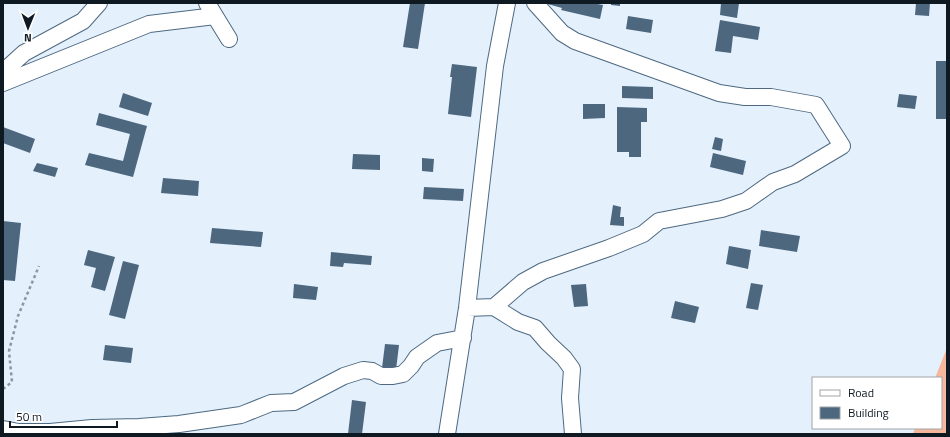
<svg xmlns="http://www.w3.org/2000/svg" width="950" height="437" font-family="'Titillium Web',sans-serif">
  <rect width="100%" height="100%" fill="#e4f0fc"/>
  <path fill="#f7b79c" d="M947 348V434H913L915 428H941V378H935Z"/>
  <path fill="#4c677e" d="M410 3H425L418 49 403 47Z
    M544 3H592L603 5 600 19 561 10 562 8Z
    M611 3H620V6L611 5Z
    M721 3H739L737 18 720 15Z
    M916 3H930L929 16 915 15Z
    M628 16 653 20 651 33 626 29Z
    M720 20 760 27 758 40 733 36 731 53 715 51Z
    M936 61H947V119H936Z
    M452 64 477 67 471 117 448 114 452 77H450Z
    M622 86 653 87V99L622 98Z
    M123 93 152 103 148 116 119 107Z
    M899 94 917 96 915 109 897 107Z
    M583 104H605V118L583 119Z
    M617 107 647 108V122H641V157H629V152H617Z
    M99 113 147 126 133 177 85 165 89 153 123 161 130 134 96 125Z
    M3 127 35 139 30 153 3 143Z
    M715 137 723 139 721 151 712 149Z
    M713 153 746 161 743 175 710 167Z
    M353 154 380 155V170L352 169Z
    M422 158 434 159 433 172 422 171Z
    M37 163 58 168 55 177 33 171Z
    M163 178 199 181 198 196 161 193Z
    M424 187 464 189 463 201 423 199Z
    M613 205 621 207 620 217H624V226L610 225Z
    M3 221 21 223 15 281 3 280Z
    M212 228 263 232 261 247 210 243Z
    M761 230 800 236 797 252 759 246Z
    M729 246 751 250 748 269 726 264Z
    M88 250 115 257 105 291 91 287 96 268 84 265Z
    M331 252 372 256 371 265 344 263 343 267 330 266Z
    M123 261 139 265 125 319 109 315Z
    M751 283 763 285 758 310 746 308Z
    M294 284 318 287 316 300 293 298Z
    M586 284 588 306 574 307 571 285Z
    M675 301 699 307 695 323 671 318Z
    M385 344 399 345 396 370 382 368Z
    M105 345 133 348 131 363 103 360Z
    M352 400 366 402 362 434H348Z"/>
  <g fill="none" stroke-linecap="round" stroke-linejoin="round">
    <defs>
      <path id="street" d="M207 3 229 39
        M3 72 24 53 83 21 99 3
        M3 83 149 24 215 16
        M494 307 523 282 543 271 609 248 643 234 659 221 722 209 746 201 773 182 795 174 842 146 816 105 771 97H745L719 93 575 41 562 33 535 3
        M467 308 494 307 518 322 535 328 548 343 564 358 572 369 570 398 573 434
        M3 429 19 432H50L92 428 139 427 179 424 241 415 271 403 294 402 344 376 363 370 372 371 381 376H393L403 374 411 366 417 357 437 343 463 338
        M447 434 467 308 495 66 507 3"/>
    </defs>
    <use href="#street" stroke="#4e6981" stroke-width="18"/>
    <path stroke="#8b96a1" stroke-width="2.5" stroke-dasharray="3 3" stroke-linecap="butt" d="M3 389 12 382 9 351 18 316 39 266"/>
    <use href="#street" stroke="#fff" stroke-width="16"/>
  </g>
  <rect width="950" height="437" fill="none" stroke="#0e1922" stroke-width="8"/>
  <rect x="812" y="377" width="130" height="52" fill="#ffffff" stroke="#9fa3a7"/>
  <rect x="820" y="390" width="20" height="6" fill="#ffffff" stroke="#9fa3a7"/>
  <text x="848" y="397" font-size="12" fill="#0e1922">Road</text>
  <rect x="820" y="407" width="20" height="12" fill="#4c677e" stroke="#9fa3a7"/>
  <text x="848" y="417" font-size="12" fill="#0e1922">Building</text>
  <g transform="translate(28 28) rotate(181)" stroke="#ffffff" stroke-width="3" paint-order="stroke">
  <path d="M0-3L7 15L0 10L-7 15Z" fill="#0e1922"/>
  <text y="-6" font-size="11" font-weight="bold" text-anchor="middle" fill="#0e1922">N</text>
  </g>
  <path d="M10 421v6h107v-6" fill="none" stroke="#0e1922" stroke-width="2"/>
  <text x="16" y="421" font-size="12" fill="#0e1922" stroke="#ffffff" stroke-width="3" paint-order="stroke">50 m</text>
</svg>
